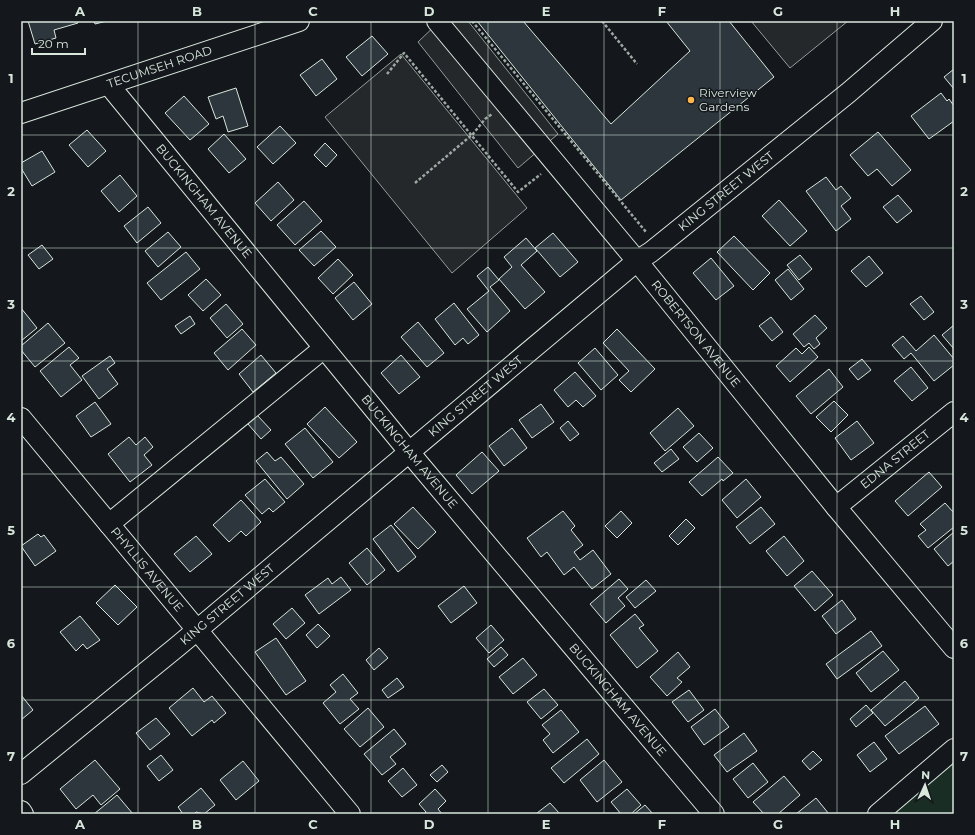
<svg xmlns="http://www.w3.org/2000/svg" width="975" height="835" font-family="Montserrat,sans-serif">
  <rect width="100%" height="100%" fill="#14181c"/>
  <path fill="#1a2d24" stroke="#939e99" d="M954 762V814H891Z"/>
  <path fill="#24282b" stroke="#939e99" d="M440 21H468L558 134 518 168 418 42Z
    M751 21H848L790 68Z
    M401 54 527 208 452 273 325 117Z"/>
  <path fill="#2c363c" stroke="#d8e6dc" d="M28 21H78V23L54 30 56 38 35 44Z
    M94 21H107L95 24Z
    M477 21H523L611 124 690 51 666 21H729L774 77 621 200Z
    M372 36 388 54 362 76 346 57Z
    M322 59 337 79 316 96 300 75Z
    M954 69V89L944 77Z
    M236 88 248 126 228 132 223 116 216 119 208 97Z
    M941 93 947 101 949 99 954 106V121L929 139 911 116Z
    M184 96 209 124 190 140 165 113Z
    M280 126 296 143 273 164 257 147Z
    M87 130 106 151 88 167 69 145Z
    M878 132 911 170 892 186 877 169 868 176 850 155Z
    M224 134 246 159 229 173 208 149Z
    M325 143 337 155 326 167 314 155Z
    M42 151 55 172 32 186 21 168V163Z
    M120 175 137 196 119 212 101 191Z
    M826 177 836 190 841 186 851 198 841 206 851 219 836 231 806 191Z
    M278 182 294 200 271 221 255 203Z
    M898 195 912 211 897 223 883 207Z
    M779 200 807 231 790 246 762 216Z
    M304 201 322 221 295 245 277 225Z
    M148 207 161 223 137 243 124 226Z
    M321 231 336 247 314 266 299 250Z
    M168 232 181 247 158 267 145 251Z
    M553 233 578 262 560 277 535 248Z
    M734 236 770 273 753 290 717 252Z
    M526 238 537 251 521 265 545 292 525 309 499 279 512 267 504 257Z
    M42 245 53 259 39 269 28 255Z
    M186 252 200 269 161 300 147 283Z
    M800 255 812 269 799 280 787 265Z
    M869 256 883 273 866 287 851 271Z
    M711 258 734 286 716 300 693 273Z
    M338 259 353 275 333 294 318 278Z
    M488 267 499 280 490 287 510 311 487 332 467 309 489 291 477 276Z
    M788 269 804 289 791 300 775 280Z
    M206 279 221 295 203 311 188 295Z
    M354 282 372 304 353 320 335 298Z
    M921 296 934 312 924 320 910 304Z
    M454 303 479 335 468 344 463 338 455 345 435 319Z
    M226 304 243 324 227 338 210 318Z
    M21 308 37 328 21 341Z
    M815 315 827 328 816 338 820 344 814 349 809 343 804 347 793 334Z
    M190 316 195 324 181 334 175 326Z
    M771 317 783 332 772 341 759 326Z
    M418 322 444 353 427 367 401 337Z
    M48 323 65 343 35 367 21 350V346Z
    M954 325V349L942 335Z
    M242 329 256 345 228 370 214 353Z
    M617 329 655 369 631 392 619 380 629 371 603 343Z
    M934 335 954 359V365L934 381 911 353 904 359 892 345 903 336 916 351Z
    M69 347 79 358 70 365 82 380 61 397 40 371Z
    M809 347 818 357 790 382 776 366 796 348 802 354Z
    M595 348 618 375 601 390 578 363Z
    M261 355 276 373 253 392 239 374Z
    M401 355 420 377 399 394 381 373Z
    M110 356 115 363 107 369 118 384 99 399 82 376Z
    M862 359 871 370 858 380 849 369Z
    M911 367 928 388 912 401 894 381Z
    M829 369 843 387 811 414 796 396Z
    M575 372 596 396 583 407 576 400 568 407 554 390Z
    M834 401 848 415 831 432 816 417Z
    M95 402 111 424 91 437 76 416Z
    M541 404 554 422 532 438 519 420Z
    M325 407 357 442 339 458 307 424Z
    M678 408 694 426 665 451 650 433Z
    M257 415 271 430 261 439 248 424Z
    M568 421 579 434 570 441 560 428Z
    M857 421 874 443 851 460 835 438Z
    M305 428 333 462 313 478 285 444Z
    M512 428 527 448 504 466 489 446Z
    M699 433 713 448 697 462 683 447Z
    M129 437 136 445 145 437 153 447 144 455 152 465 130 482 108 454Z
    M671 449 679 459 662 472 654 463Z
    M267 452 275 461 281 457 304 484 287 499 256 461Z
    M482 452 499 471 472 494 456 475Z
    M718 457 733 473 723 481 722 479 702 496 689 482Z
    M929 472 942 487 908 516 895 501Z
    M265 479 285 502 273 512 269 508 262 514 245 495Z
    M746 479 761 497 737 518 722 500Z
    M241 500 261 522 246 536 241 531 229 542 213 525Z
    M945 503 954 513V527L928 548 918 536 926 530 920 524Z
    M413 507 436 532 418 549 394 524Z
    M761 507 775 524 750 544 736 527Z
    M563 511 575 526 571 530 583 545 574 552 580 560 593 550 611 574 592 589 574 567 564 575 547 552 541 557 527 538Z
    M621 511 632 523 617 538 605 526Z
    M686 519 695 528 678 545 669 536Z
    M391 525 416 557 398 572 373 539Z
    M954 532V561L948 566 934 549Z
    M38 534 41 537 44 535 56 551 35 566 21 546Z
    M196 536 212 554 190 572 174 554Z
    M784 536 804 561 787 576 766 551Z
    M367 548 385 570 367 585 349 563Z
    M812 571 833 595 815 611 794 586Z
    M341 577 351 590 319 614 305 595 328 578 332 584Z
    M619 579 628 589 618 598 625 606 606 623 590 604Z
    M646 580 656 591 635 608 626 597Z
    M115 585 137 607 118 625 96 603Z
    M464 586 477 603 451 623 438 606Z
    M842 600 856 619 836 634 822 616Z
    M292 608 305 623 286 639 273 624Z
    M635 614 644 625 639 628 658 651 637 668 610 635Z
    M80 616 100 640 87 649 83 644 76 651 60 632Z
    M318 624 330 636 317 648 306 635Z
    M491 625 504 640 489 653 476 638Z
    M871 631 882 646 837 679 826 664Z
    M276 638 306 681 286 695 255 652Z
    M501 647 508 655 494 667 487 659Z
    M379 648 388 658 374 670 366 660Z
    M883 651 899 670 871 692 856 673Z
    M678 652 690 667 677 678 682 682 667 696 650 677Z
    M523 658 537 675 513 694 499 677Z
    M343 674 358 693 350 699 359 709 340 724 323 703 336 692 330 685Z
    M397 678 404 687 388 698 382 690Z
    M905 681 919 698 885 726 871 710Z
    M193 688 204 702 212 696 226 713 214 723 212 720 192 736 169 708Z
    M544 689 558 705 541 719 527 702Z
    M689 690 704 710 688 722 672 702Z
    M21 695 33 710 21 720Z
    M866 705 873 713 856 727 850 719Z
    M925 706 939 724 899 754 885 736Z
    M368 708 384 727 360 747 344 729Z
    M715 709 729 727 704 745 691 727Z
    M561 710 579 732 553 753 543 740 550 734 542 725Z
    M156 718 170 734 150 750 136 733Z
    M394 729 406 744 390 757 396 764 382 775 364 754Z
    M744 733 757 751 727 772 714 755Z
    M587 739 599 754 564 783 551 768Z
    M874 742 887 759 870 772 857 755Z
    M813 751 822 760 810 770 802 761Z
    M161 755 173 770 159 781 147 766Z
    M95 760 120 789 101 805 93 795 76 809 60 789Z
    M604 760 622 782 597 802 580 780Z
    M243 761 259 781 236 800 220 780Z
    M753 763 768 782 748 798 733 779Z
    M442 765 448 772 437 782 430 775Z
    M403 768 417 785 402 797 388 781Z
    M784 776 800 795 778 814H764L753 802Z
    M201 788 215 805 204 814 196 812 194 814H183L178 807Z
    M435 789 446 801 438 809 442 814H424L426 812 419 804Z
    M627 789 641 805 631 814H621L611 802Z
    M117 795 133 814H94Z
    M816 798 829 814H796Z
    M550 803 560 814H538L537 813Z
    M645 805 653 814H634Z"/>
  <g fill="none" stroke-linecap="round" stroke-linejoin="round">
    <defs>
      <g id="minor">
        <path id="s1" d="M437 21 637 261 836 507 954 648"/>
        <path id="s2" d="M109 85 419 464 714 814"/>
        <path id="s3" d="M21 113 299 21"/>
        <path id="s4" d="M21 418 350 814"/>
        <path id="s5" d="M836 507 954 412"/>
        <path d="M109 524 324 348"/>
        <path id="s6" d="M21 774 178 646 637 261 651 252 848 93 932 21"/>
        <path d="M21 811 23 814"/>
        <path d="M878 814 954 749"/>
      </g>
    </defs>
    <use href="#minor" stroke="#d8e6dc" stroke-width="22"/>
    <path stroke="#9da8a2" stroke-width="2.5" stroke-dasharray="3 2" stroke-linecap="butt" d="M472 21 646 232
      M602 21 637 64
      M387 74 404 53 518 192 541 174
      M415 183 473 134 485 119 492 114"/>
    <use href="#minor" stroke="#14181c" stroke-width="20"/>
  </g>
  <path fill="none" stroke="#d8e6dc" stroke-width="1" stroke-opacity="0.55" d="M138 21V814M255 21V814M371 21V814M488 21V814M604 21V814M720 21V814M837 21V814M21 135H954M21 248H954M21 361H954M21 474H954M21 587H954M21 700H954"/>
  <circle fill="#ffb74d" stroke="#14181c" stroke-width="1.5" cx="691" cy="100" r="4"/>
  <g text-anchor="middle" stroke-width="3" stroke-linejoin="round" paint-order="stroke">
    <g font-size="12" fill="#d8e6dc" stroke="#14181c">
      <text dy="4" stroke="none"><textPath href="#s3" startOffset="146">TECUMSEH ROAD</textPath></text>
      <text dy="4" stroke="none"><textPath href="#s6" startOffset="915">KING STREET WEST</textPath></text>
      <text dy="4" stroke="none"><textPath href="#s2" startOffset="150">BUCKINGHAM AVENUE</textPath></text>
      <text dy="4" stroke="none"><textPath href="#s1" startOffset="406">ROBERTSON AVENUE</textPath></text>
      <text dy="4" stroke="none"><textPath href="#s6" startOffset="591">KING STREET WEST</textPath></text>
      <text dy="4" stroke="none"><textPath href="#s2" startOffset="474">BUCKINGHAM AVENUE</textPath></text>
      <text dy="4" stroke="none"><textPath href="#s5" startOffset="76">EDNA STREET</textPath></text>
      <text dy="4" stroke="none"><textPath href="#s4" startOffset="197">PHYLLIS AVENUE</textPath></text>
      <text dy="4" stroke="none"><textPath href="#s6" startOffset="267">KING STREET WEST</textPath></text>
      <text dy="4" stroke="none"><textPath href="#s2" startOffset="798">BUCKINGHAM AVENUE</textPath></text>
    </g>
    <g font-size="12" fill="#d8e6dc" stroke="#14181c" text-anchor="start">
      <text x="699" y="97">Riverview<tspan x="699" dy="14">Gardens</tspan></text>
    </g>
  </g>
  <rect width="975" height="835" fill="none" stroke="#14181c" stroke-width="44"/>
  <g transform="translate(925 785) rotate(3)" stroke="#14181c" stroke-width="3" paint-order="stroke">
  <path d="M0-3L7 15L0 10L-7 15Z" fill="#d8e6dc"/>
  <text y="-6" font-size="11" font-weight="bold" text-anchor="middle" fill="#d8e6dc">N</text>
  </g>
  <path d="M32 48v6h53v-6" fill="none" stroke="#d8e6dc" stroke-width="2"/>
  <text x="38" y="48" font-size="12" fill="#d8e6dc" stroke="#14181c" stroke-width="3" paint-order="stroke">20 m</text>
  <rect x="22" y="22" width="931" height="791" fill="none" stroke="#d8e6dc" stroke-width="1.5"/>
  <g font-size="13" text-anchor="middle" font-weight="bold" fill="#d8e6dc">
    <text x="80" y="16">A</text>
    <text x="197" y="16">B</text>
    <text x="313" y="16">C</text>
    <text x="429" y="16">D</text>
    <text x="546" y="16">E</text>
    <text x="662" y="16">F</text>
    <text x="778" y="16">G</text>
    <text x="895" y="16">H</text>
    <text x="11" y="83">1</text>
    <text x="964" y="83">1</text>
    <text x="11" y="196">2</text>
    <text x="964" y="196">2</text>
    <text x="11" y="309">3</text>
    <text x="964" y="309">3</text>
    <text x="11" y="422">4</text>
    <text x="964" y="422">4</text>
    <text x="11" y="535">5</text>
    <text x="964" y="535">5</text>
    <text x="11" y="648">6</text>
    <text x="964" y="648">6</text>
    <text x="11" y="761">7</text>
    <text x="964" y="761">7</text>
    <text x="80" y="829">A</text>
    <text x="197" y="829">B</text>
    <text x="313" y="829">C</text>
    <text x="429" y="829">D</text>
    <text x="546" y="829">E</text>
    <text x="662" y="829">F</text>
    <text x="778" y="829">G</text>
    <text x="895" y="829">H</text>
  </g>
</svg>
